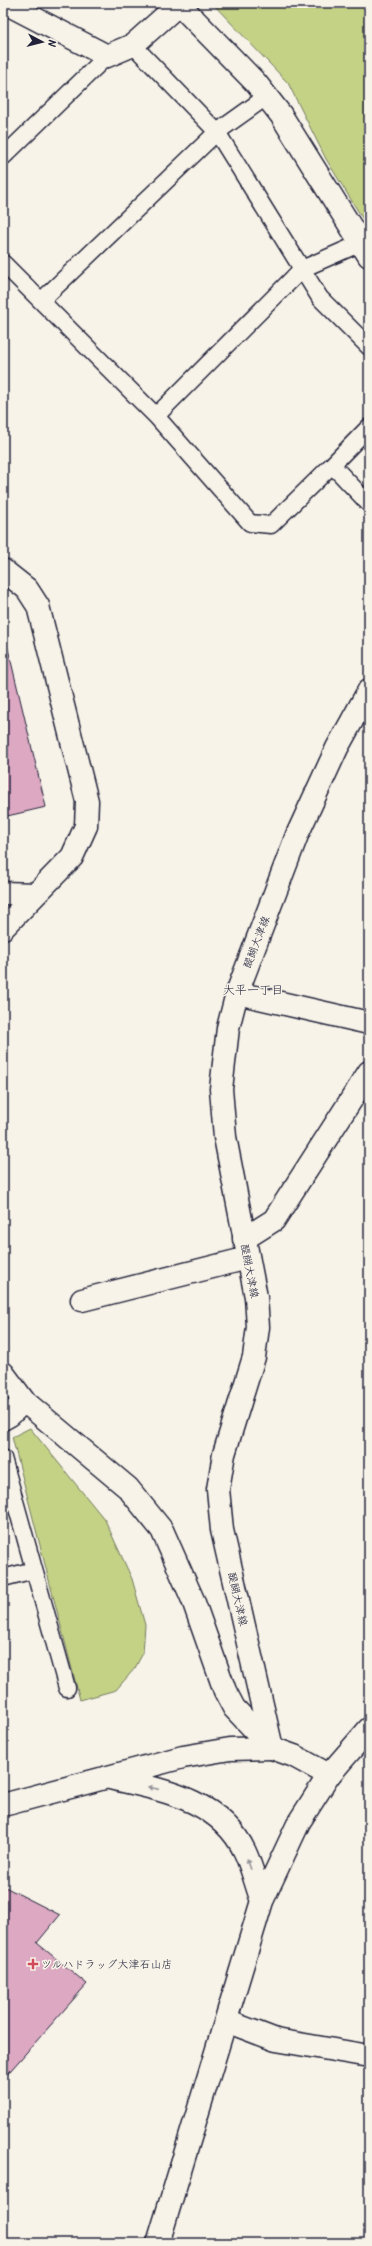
<svg xmlns="http://www.w3.org/2000/svg" width="372" height="2246" font-family="Kalam,'Klee One',sans-serif">
  <rect width="100%" height="100%" fill="#f7f3e8"/>
  <filter id="ink" filterUnits="userSpaceOnUse"><feTurbulence type="fractalNoise" baseFrequency=".025" numOctaves="2"/><feDisplacementMap in="SourceGraphic" scale="8" xChannelSelector="R" yChannelSelector="G"/><feConvolveMatrix kernelMatrix="1 2 1 2 8 2 1 2 1" color-interpolation-filters="sRGB"/></filter>
  <g filter="url(#ink)">
    <path fill="#c4d286" stroke="#737a60" d="M212 3H369V229L326 159 288 83Z
      M30 1428 105 1520 132 1579 145 1625 143 1653 135 1668 116 1690 80 1700 12 1437Z"/>
    <path fill="#dca8c2" stroke="#22223b" d="M3 628 46 807 3 817Z
      M3 1886 60 1915 37 1943 87 1984 3 2079Z"/>
    <g fill="none" stroke-linecap="round" stroke-linejoin="round">
      <defs>
        <path id="service" d="M133 45 217 132 320 298 369 347
          M3 157 107 56
          M3 263 156 416 250 523 271 525 332 465
          M42 300 217 132 266 97
          M156 416 302 269 361 243
          M369 427 332 465 369 504
          M3 1458 67 1688
          M3 1578 34 1570"/>
        <path id="minor" d="M178 3 256 83 281 115 369 256
          M13 7 107 56 133 45 179 4
          M3 570 27 589 38 606 87 801 86 826 72 857 3 928
          M3 893 36 894
          M237 993 369 1023
          M244 1239 274 1220 369 1072
          M82 1300 248 1258
          M3 1373 24 1401 128 1488 162 1530 193 1600 225 1691 234 1708 272 1748
          M3 1419 10 1415 24 1401
          M226 2021 276 2040 369 2056"/>
        <path id="tertiary" d="M110 1778C162 1790 220 1799 245 1852 252 1867 256 1885 262 1901
          M3 1805 183 1757 230 1749 272 1748
          M158 2243 262 1901 299 1822 329 1775"/>
        <path id="secondary" d="M369 690 337 748 297 835 237 993 228 1028 221 1089 225 1137 256 1297 258 1327 254 1357 224 1454 218 1489 222 1530 272 1748 294 1756 329 1775 369 1729"/>
      </defs>
      <use href="#service" stroke="#22223b" stroke-width="19"/>
      <use href="#minor" stroke="#22223b" stroke-width="25"/>
      <use href="#tertiary" stroke="#22223b" stroke-width="25"/>
      <use href="#secondary" stroke="#22223b" stroke-width="25"/>
      <use href="#service" stroke="#f7f3e8" stroke-width="16"/>
      <use href="#minor" stroke="#f7f3e8" stroke-width="22"/>
      <use href="#tertiary" stroke="#f7f3e8" stroke-width="22"/>
      <use href="#secondary" stroke="#f7f3e8" stroke-width="22"/>
    </g>
    <defs><path id="oneway-solid" d="M-6-.8H1V-3.2L6.5 0L1 3.2V.8H-6Z"/></defs>
    <g fill="#97959a">
      <use href="#oneway-solid" transform="translate(153 1788) rotate(-167)"/>
      <use href="#oneway-solid" transform="translate(249 1864) rotate(-109)"/>
    </g>
  </g>
  <path fill="#d1495b" stroke="#f7f3e8" stroke-width="1.5" d="M31 1958h4v4h4v4h-4v4h-4v-4h-4v-4h4z"/>
  <g text-anchor="middle" stroke-width="3" stroke-linejoin="round" paint-order="stroke">
    <g font-size="11" fill="#22223b" stroke="#f7f3e8">
      <text transform="translate(256 942) rotate(-69)" y="4">醍醐大津線</text>
      <text transform="translate(250 1271) rotate(79)" y="4">醍醐大津線</text>
      <text transform="translate(238 1599) rotate(77)" y="4">醍醐大津線</text>
    </g>
    <g font-size="11" fill="#22223b" stroke="#f7f3e8" text-anchor="start">
      <text x="41" y="1968">ツルハドラッグ大津石山店</text>
    </g>
    <g font-size="12" fill="#22223b" stroke="#f7f3e8">
      <text x="253" y="994">大平一丁目</text>
    </g>
  </g>
  <rect width="372" height="2246" fill="none" stroke="#f7f3e8" stroke-width="16"/>
  <rect x="8" y="8" width="356" height="2230" fill="none" stroke="#22223b" stroke-width="1.5" filter="url(#ink)"/>
  <g transform="translate(42 42) rotate(97)" stroke="#f7f3e8" stroke-width="3" paint-order="stroke">
  <path d="M0-3L7 15L0 10L-7 15Z" fill="#22223b"/>
  <text y="-6" font-size="11" font-weight="bold" text-anchor="middle" fill="#22223b">N</text>
  </g>
</svg>
